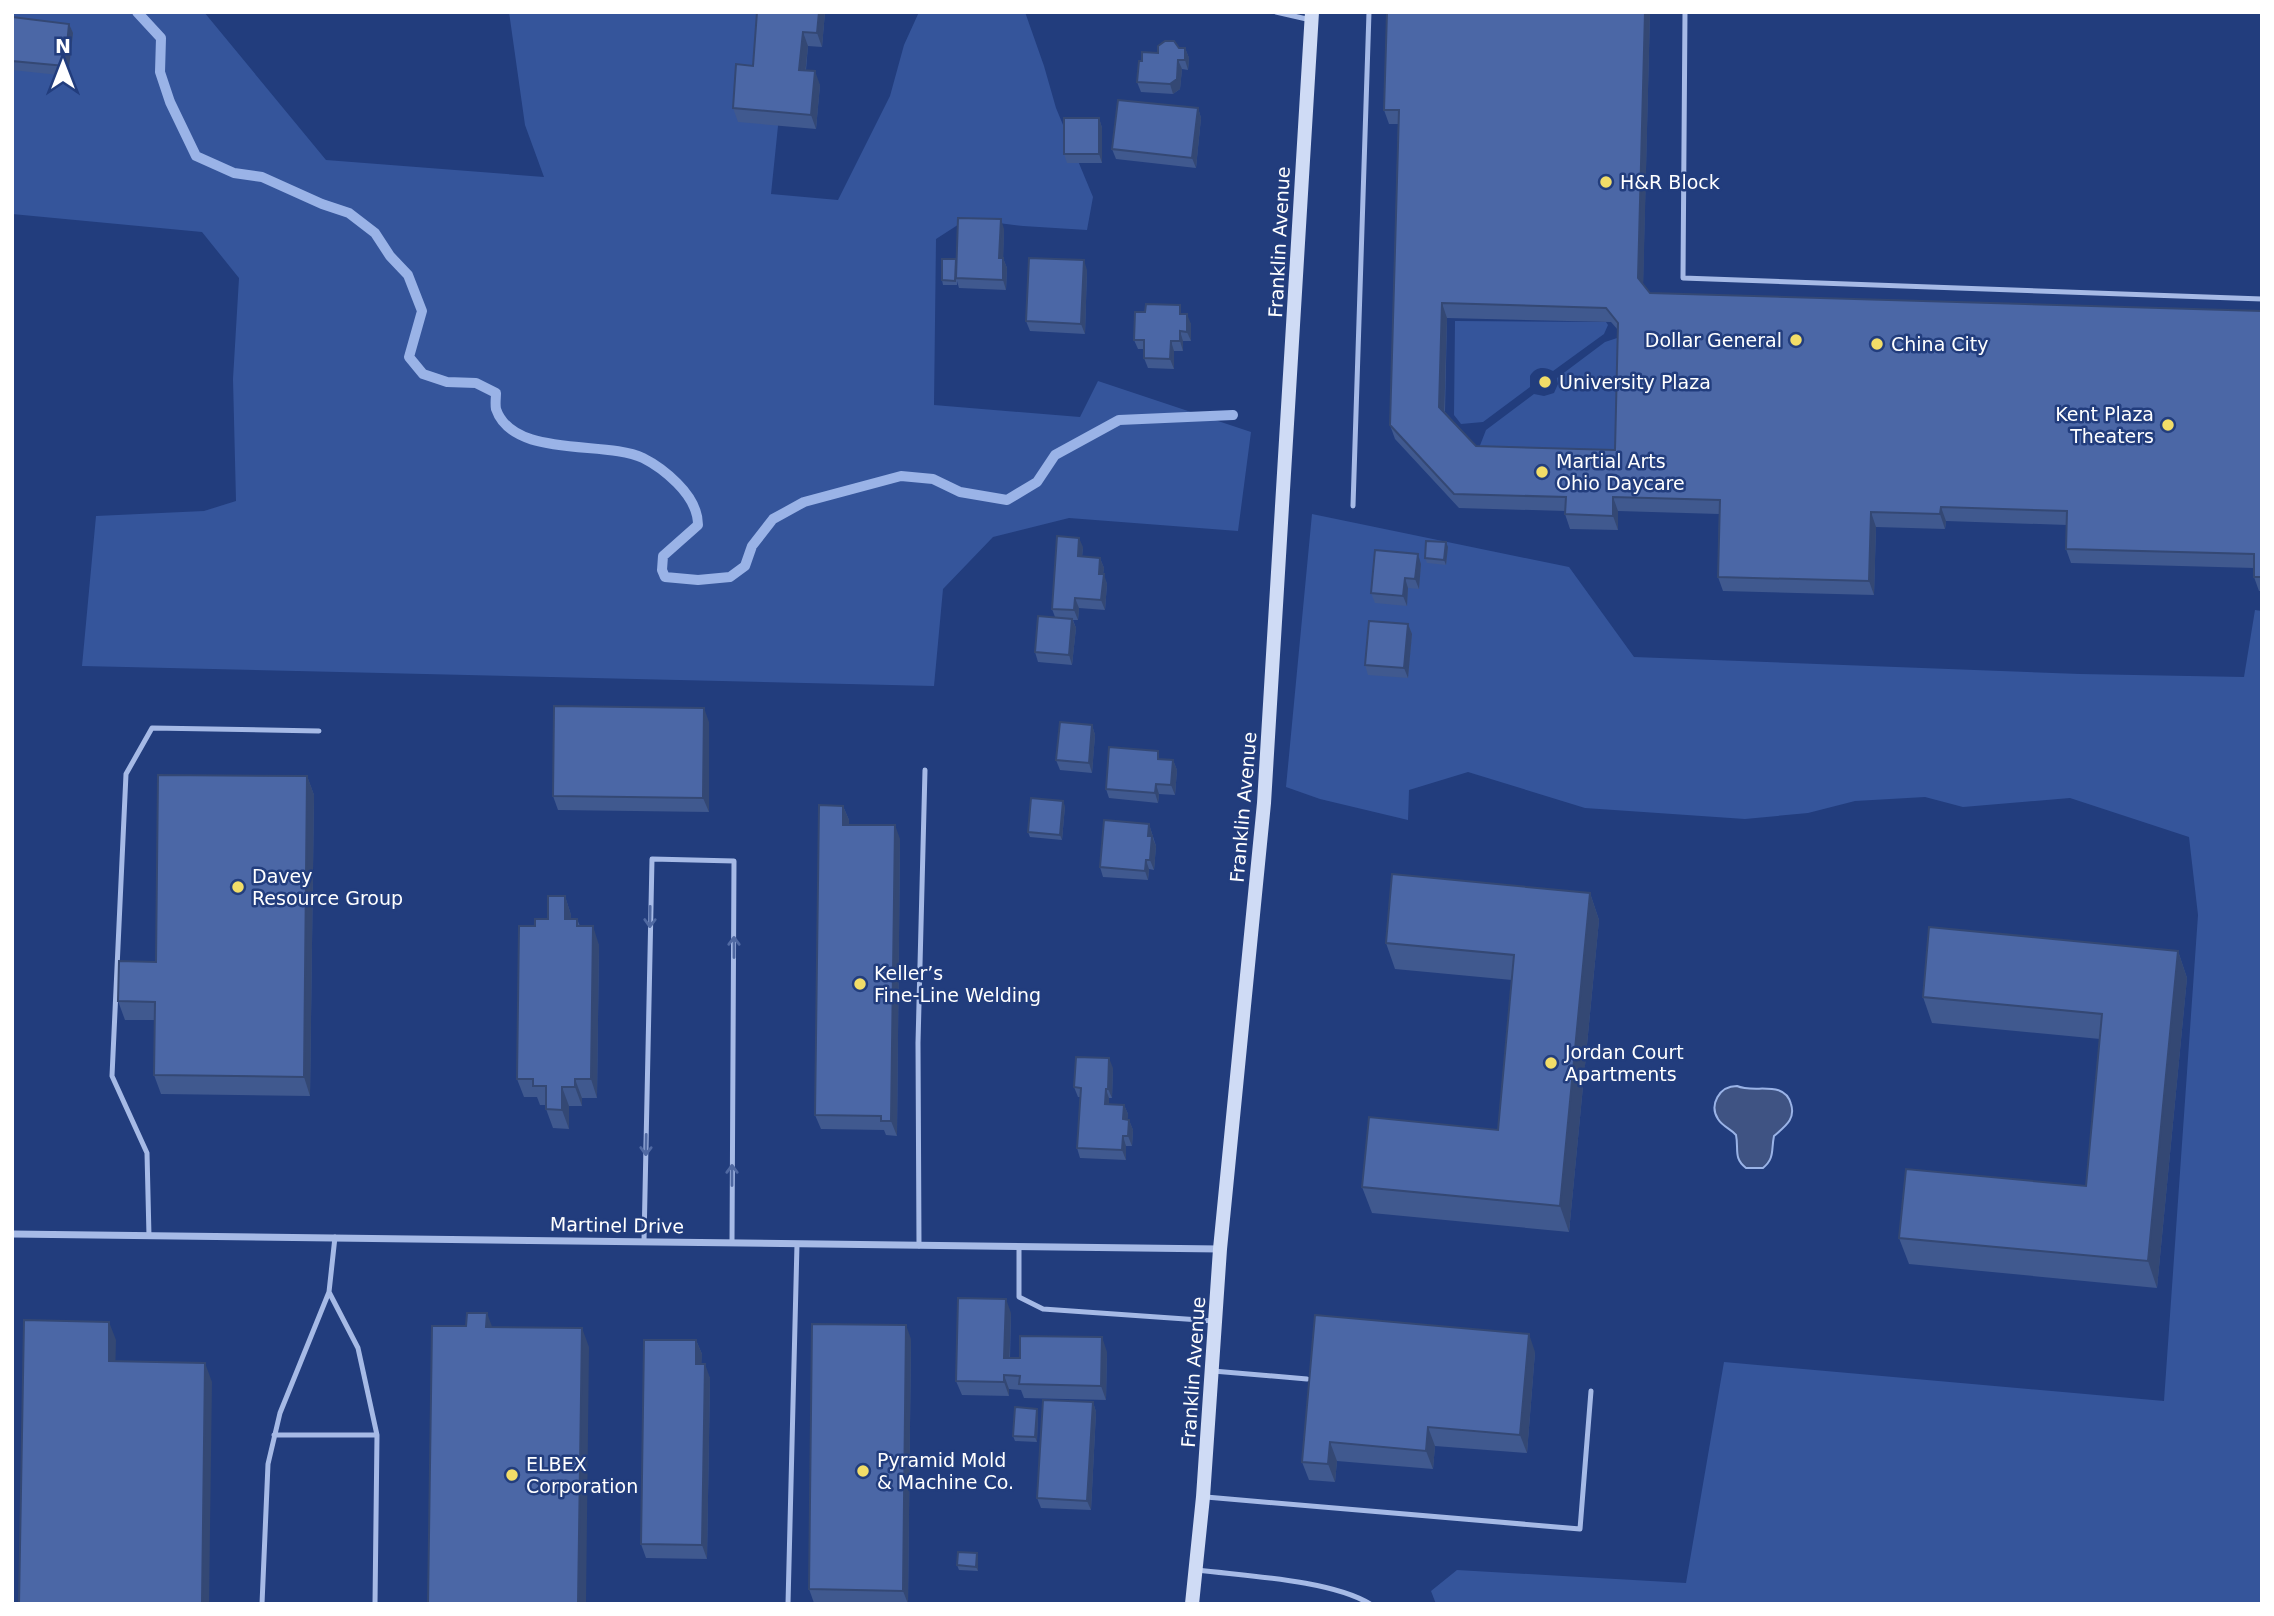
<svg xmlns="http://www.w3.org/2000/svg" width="2274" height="1616" font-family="'DejaVu Sans',sans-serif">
  <rect width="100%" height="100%" fill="#223d7d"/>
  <path fill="#35559b" d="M12 12H204L326 160 544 177 525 125 509 12H764L778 126 771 194 838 200 890 96 904 45 919 12H1025L1044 66 1056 108 1093 197 1087 230 1023 226 967 219 936 239 934 405 1080 417 1098 381 1251 432 1238 531 1069 518 993 537 943 589 934 686 82 666 96 516 204 511 236 501 233 379 239 278 202 232 12 214Z
    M1455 321 1606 322 1608 325 1604 334 1553 371C1544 366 1535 367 1530 376V387L1483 422 1461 424 1454 415Z
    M1620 337V457L1479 448 1486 430 1534 394 1544 396 1554 393 1558 384 1557 378 1605 342Z
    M1312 514 1569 567 1634 657 2080 674 2244 677 2255 610 2262 611V1604H1436L1431 1591 1457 1570 1686 1583 1724 1362 2164 1401 2198 915 2189 837 2070 798 1963 807 1925 797 1855 801 1808 813 1745 819 1585 808 1468 772 1409 790 1408 820 1320 799 1286 787Z"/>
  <path fill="#3f5383" stroke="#9ab3e7" stroke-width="2" d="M1737 1086C1754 1094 1784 1079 1791 1104 1796 1120 1784 1127 1774 1136 1771 1150 1775 1158 1763 1168H1746C1733 1158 1739 1149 1736 1135 1730 1128 1723 1127 1718 1119 1709 1105 1719 1086 1737 1086Z"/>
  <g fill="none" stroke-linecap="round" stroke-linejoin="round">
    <path stroke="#9ab3e7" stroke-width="10" d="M137 12 161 38 160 72 170 102 196 156 234 173 262 177 322 204 349 213 375 233 390 256 408 275 422 311 409 357 423 374 447 382 476 383 496 393C496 397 495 404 496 409 513 459 605 440 643 458 655 464 668 474 677 483 689 495 698 508 698 525L663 556 662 570 665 577 698 580 730 577 745 566 752 546 773 519 804 502 901 476 933 479 960 492 1007 500 1037 482 1055 455 1119 420 1233 415"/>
    <path stroke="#a6bae6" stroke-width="5" d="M1276 12 1311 20
      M1685 12 1683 278 2262 299
      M1353 506 1369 12
      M149 1236 147 1153 112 1076 126 774 152 728 319 731
      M644 1241 652 859 734 861 732 1243
      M919 1246 918 1043 925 770
      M1019 1247V1297L1043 1309 1214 1321
      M329 1292 358 1348 377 1435 375 1604
      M1213 1371 1307 1379
      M274 1435H377
      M1206 1497 1580 1529 1591 1391
      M1198 1570C1245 1576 1331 1580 1370 1604
      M262 1604 268 1464 280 1413 329 1292 335 1237
      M788 1604 797 1244"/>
    <path stroke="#a6bae6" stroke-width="7" d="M12 1234 1220 1249"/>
    <path stroke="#cfdbf5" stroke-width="14" d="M1192 1604 1203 1497 1220 1249 1264 803 1312 12"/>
  </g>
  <path fill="#40598f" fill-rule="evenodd" d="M825 12 822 47 808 46 806 70 820 85 816 129 738 122 733 108 753 66Z
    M1650 12 1643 284 1650 293 2262 311V591H2259L2254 577V568L2071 563 2066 549 2067 525 1946 521 1945 529 1876 527 1874 595 1723 591 1718 577 1719 514 1618 511V530L1570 529 1565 514V511L1459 508 1395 439 1390 425 1398 124H1389L1384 110ZM1447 318 1611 322 1618 330 1615 450 1476 446 1445 412Z
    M12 17 69 24 73 33 68 76 12 70Z
    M1179 48H1185L1189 58 1188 70 1182 69 1180 89 1173 94 1141 92 1137 82 1158 53Z
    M1198 108 1201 118 1196 168 1116 159 1112 149Z
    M1099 118 1102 128V163H1067L1064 154Z
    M1004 229 1003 258 1007 268 1006 290 959 288 957 281V285H943L942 280 957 262Z
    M1087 270 1085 334 1030 331 1026 321Z
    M1184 314 1191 324V341H1183V351H1174V369L1148 368 1144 358V349H1138L1134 340Z
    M1083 547 1082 557 1100 558 1104 568 1103 574 1107 584 1105 610 1079 608 1078 620H1073L1076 628 1072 665 1038 662 1035 652 1055 617 1052 609Z
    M1448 547 1446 565 1427 563 1425 558Z
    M1421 564 1419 589 1408 588 1407 606 1375 603 1371 593Z
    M1408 624 1412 634 1408 678 1368 675 1365 665Z
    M709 722V812L558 810 553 796Z
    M1092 725 1095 735 1092 773 1060 770 1056 760Z
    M1161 759 1173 760 1177 770 1175 795 1159 794 1158 803 1109 798 1106 789Z
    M307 776 314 795 310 1096 161 1094 154 1075 155 1020H125L118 1001 156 962Z
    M843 806 849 820V825L900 839 897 1136 886 1135 884 1130 821 1129 815 1115Z
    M1065 806 1062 840 1030 837 1028 832Z
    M1149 824 1156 846 1154 870 1149 869 1148 880 1103 877 1100 867Z
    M1590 893 1599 920 1569 1232 1372 1213 1362 1187 1498 1130 1512 980 1395 969 1386 943Z
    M565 896 571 915V919H577L580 926 599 945 597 1098H582V1106H569V1129L553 1128 546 1109V1105H540L537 1097H524L517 1079 548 919Z
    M2178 951 2187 978 2157 1288 1909 1264 1899 1238 2086 1186 2100 1039 1932 1023 1923 997Z
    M1113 1068 1112 1098H1109V1104L1124 1105 1128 1114 1127 1120H1129L1133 1130 1132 1146H1126V1160L1080 1158 1077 1148 1080 1097H1078L1074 1087Z
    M1011 1313 1010 1358H1020L1107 1352 1106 1400 1024 1398 1021 1390 1009 1389V1396L962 1395 956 1381Z
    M1315 1315 1535 1352 1527 1453 1435 1446 1433 1469 1337 1461 1335 1482 1309 1480 1302 1462Z
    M911 1339 908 1604 814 1603 809 1589Z
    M696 1340 702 1354 701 1364 710 1378 707 1559 646 1558 641 1544Z
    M1093 1402 1096 1412 1091 1510 1041 1508 1037 1498Z
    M1037 1409 1038 1414 1037 1442 1015 1441 1013 1436Z
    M977 1553 978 1558V1571L959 1570 957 1565Z"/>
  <path fill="#344874" d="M819 12H825L822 47 817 33Z
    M1645 12H1650L1643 293 1638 278Z
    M69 24 73 33 68 76 65 66Z
    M803 32 808 46 804 84 799 70Z
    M1185 48 1189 58 1188 70 1185 60Z
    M1178 60 1182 69 1180 89 1173 94 1170 84Z
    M815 71 820 85 816 129 811 115Z
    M1198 108 1201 118 1196 168 1192 158Z
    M1099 118 1102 128V163L1099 154Z
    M1001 219 1004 229 1003 268 999 258Z
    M1003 258 1007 268 1006 290 1003 280Z
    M1084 260 1087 270 1085 334 1081 324Z
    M1442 303 1447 318 1444 421 1439 407Z
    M1187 314 1191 324V341L1187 332Z
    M1180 331 1183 341V351L1180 341Z
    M1171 341 1174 351V369L1170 359Z
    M1613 497 1618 511V530L1613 516Z
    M1941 507 1946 521 1945 529 1940 514Z
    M1871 512 1876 527 1874 595 1869 581Z
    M1079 538 1083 547 1081 566 1078 556Z
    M1446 542 1448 547 1446 565 1444 560Z
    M1418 554 1421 564 1419 589 1415 579Z
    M1100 558 1104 568 1102 584 1099 574Z
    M1104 574 1107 584 1105 610 1101 600Z
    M1405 578 1408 588 1407 606 1403 596Z
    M1075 598 1079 608 1078 620 1074 610Z
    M1072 619 1076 628 1072 665 1069 655Z
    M1408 624 1412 634 1408 678 1404 668Z
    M704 708 709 722V812L703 798Z
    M1092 725 1095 735 1092 773 1089 763Z
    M1173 760 1177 770 1175 795 1171 785Z
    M307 776 314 795 310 1096 304 1077Z
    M1156 784 1159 794 1158 803 1155 793Z
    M1063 801 1065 806 1062 840 1060 835Z
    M843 806 849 820V839L843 825Z
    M1149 824 1152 834 1151 845 1148 836Z
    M895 825 900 839 897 1136 891 1121Z
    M1152 836 1156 846 1154 870 1150 860Z
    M1146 860 1149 869 1148 880 1145 871Z
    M1590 893 1599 920 1569 1232 1560 1206Z
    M565 896 571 915V937L565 919Z
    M593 926 599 945 597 1098 591 1079Z
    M2178 951 2187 978 2157 1288 2148 1261Z
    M1109 1058 1113 1068 1112 1098 1108 1089Z
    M575 1079 582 1098V1106L575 1087Z
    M562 1087 569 1106V1129L562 1110Z
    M1106 1089 1109 1098V1113L1105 1104Z
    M1124 1105 1128 1114 1127 1129 1123 1119Z
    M1129 1120 1133 1130 1132 1146 1128 1136Z
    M1123 1136 1126 1146V1160L1122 1150Z
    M1006 1299 1011 1313 1009 1372 1004 1358Z
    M487 1313 494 1332 486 1327Z
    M109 1322 116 1340 115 1380 109 1361Z
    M906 1325 911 1339 908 1604 903 1591Z
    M582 1328 589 1347 586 1604H578Z
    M1529 1334 1535 1352 1527 1453 1520 1435Z
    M1102 1337 1107 1352 1106 1400 1101 1386Z
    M696 1340 702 1354 701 1378 696 1364Z
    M205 1363 212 1382 209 1604H202Z
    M705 1364 710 1378 707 1559 702 1545Z
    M1004 1375 1009 1389V1396L1004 1382Z
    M1093 1402 1096 1412 1091 1510 1087 1501Z
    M1037 1409 1038 1414 1037 1442 1035 1437Z
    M1428 1427 1435 1446 1433 1469 1426 1451Z
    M1330 1442 1337 1461 1335 1482 1328 1464Z
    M977 1553 978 1558V1571L976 1567Z"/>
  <path fill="#4b67a6" stroke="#344874" stroke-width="2" fill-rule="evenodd" d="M757 12H819L817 33 803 32 799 70 815 71 811 115 733 108 736 64 753 66Z
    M1387 12H1645L1638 278 1650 293 2262 311V577H2254V554L2066 549 2067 511 1941 507 1940 514 1871 512 1869 581 1718 577 1720 500 1613 497V516L1565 514 1566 497 1454 494 1390 425 1399 110H1384ZM1442 303 1606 308 1618 323 1615 450 1476 446 1439 407Z
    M12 17 69 24 65 66 12 61Z
    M1165 41H1174L1179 48H1185V60H1178L1177 79 1170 84 1137 82 1139 61H1142V52L1158 53V46Z
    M1118 100 1198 108 1192 158 1112 149Z
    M1064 118H1099V154H1064Z
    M958 218 1001 219 999 258H1003V280L956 278Z
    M1029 258 1084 260 1081 324 1026 321Z
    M942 259H956L955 281 942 280Z
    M1146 304 1180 305V314H1187V332L1180 331V341H1171L1170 359 1144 358V340H1134L1135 312H1145Z
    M1057 536 1079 538 1078 556 1100 558 1099 574H1104L1101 600 1075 598 1074 610 1052 609Z
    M1426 541 1446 542 1444 560 1425 558Z
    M1375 550 1418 554 1415 579 1405 578 1403 596 1371 593Z
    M1038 616 1072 619 1069 655 1035 652Z
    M1369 621 1408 624 1404 668 1365 665Z
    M554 706 704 708 703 798 553 796Z
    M1060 722 1092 725 1089 763 1056 760Z
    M1109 747 1158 751V759L1173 760 1171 785 1156 784 1155 793 1106 789Z
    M158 775 307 776 304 1077 154 1075 155 1002 118 1001 119 961 156 962Z
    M1031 798 1063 801 1060 835 1028 832Z
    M819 805 843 806V825H895L891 1121H881V1116L815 1115Z
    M1104 820 1149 824 1148 836H1152L1150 860H1146L1145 871 1100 867Z
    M1392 874 1590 893 1560 1206 1362 1187 1369 1117 1498 1130 1514 955 1386 943Z
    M548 896H565V919H577V926H593L591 1079H575V1087H562V1110L546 1109V1086H533V1079H517L519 926H535V919H548Z
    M1929 927 2178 951 2148 1261 1899 1238 1906 1169 2086 1186 2102 1014 1923 997Z
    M1076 1057 1109 1058 1108 1089H1106L1105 1104 1124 1105 1123 1119 1129 1120 1128 1136H1123L1122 1150 1077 1148 1081 1088 1074 1087Z
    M958 1298 1006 1299 1004 1358H1020V1336L1102 1337 1101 1386 1019 1384 1020 1376 1004 1375V1382L956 1381Z
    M467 1313H487L486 1327 582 1328 578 1604H428L432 1326H466Z
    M1315 1315 1529 1334 1520 1435 1428 1427 1426 1451 1330 1442 1328 1464 1302 1462Z
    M24 1320 109 1322V1361L205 1363 202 1604H19Z
    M812 1324 906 1325 903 1591 809 1589Z
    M644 1340H696V1364H705L702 1545 641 1544Z
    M1043 1400 1093 1402 1087 1501 1037 1498Z
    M1015 1407 1037 1409 1035 1437 1013 1436Z
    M958 1552 977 1553 976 1567 957 1565Z"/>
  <defs><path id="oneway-shaft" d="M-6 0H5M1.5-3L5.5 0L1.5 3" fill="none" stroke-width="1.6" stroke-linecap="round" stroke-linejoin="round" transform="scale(1.75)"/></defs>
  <g stroke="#5069a2">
    <use href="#oneway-shaft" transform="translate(650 917) rotate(91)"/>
    <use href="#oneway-shaft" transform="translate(734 947) rotate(-90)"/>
    <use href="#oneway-shaft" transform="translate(646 1145) rotate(91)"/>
    <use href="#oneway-shaft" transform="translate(732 1175) rotate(-90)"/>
  </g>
  <g fill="#f2dd68" stroke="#223d7d" stroke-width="2.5">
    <circle cx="1606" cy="182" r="7"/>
    <circle cx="1796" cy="340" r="7"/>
    <circle cx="1877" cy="344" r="7"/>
    <circle cx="1545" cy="382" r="7"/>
    <circle cx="2168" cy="425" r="7"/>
    <circle cx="1542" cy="472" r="7"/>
    <circle cx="238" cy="887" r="7"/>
    <circle cx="860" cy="984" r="7"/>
    <circle cx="1551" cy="1063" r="7"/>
    <circle cx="863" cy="1471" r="7"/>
    <circle cx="512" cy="1475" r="7"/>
  </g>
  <g text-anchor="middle" stroke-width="5" stroke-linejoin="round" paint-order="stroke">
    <g font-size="19" fill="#fff" stroke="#223d7d" text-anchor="start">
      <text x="1620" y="189">H&amp;R Block</text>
      <text x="1782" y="347" text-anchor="end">Dollar General</text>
      <text x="1891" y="351">China City</text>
      <text x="1559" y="389">University Plaza</text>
      <text x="2154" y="421" text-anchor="end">Kent Plaza<tspan x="2154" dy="22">Theaters</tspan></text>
      <text x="1556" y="468">Martial Arts<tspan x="1556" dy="22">Ohio Daycare</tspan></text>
      <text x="252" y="883">Davey<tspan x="252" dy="22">Resource Group</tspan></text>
      <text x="874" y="980">Keller’s<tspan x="874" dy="22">Fine-Line Welding</tspan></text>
      <text x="1565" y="1059">Jordan Court<tspan x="1565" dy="22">Apartments</tspan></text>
      <text x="877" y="1467">Pyramid Mold<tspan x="877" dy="22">&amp; Machine Co.</tspan></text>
      <text x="526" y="1471">ELBEX<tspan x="526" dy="22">Corporation</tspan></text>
    </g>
    <g font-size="19" fill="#fff" stroke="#223d7d">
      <text transform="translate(1279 242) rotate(-87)" y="7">Franklin Avenue</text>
      <text transform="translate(1243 807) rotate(-85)" y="7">Franklin Avenue</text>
      <text transform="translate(617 1225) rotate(1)" y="7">Martinel Drive</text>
      <text transform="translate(1193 1372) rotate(-86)" y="7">Franklin Avenue</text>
    </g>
  </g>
  <rect width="2274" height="1616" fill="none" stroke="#ffffff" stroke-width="28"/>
  <g transform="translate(63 63)" stroke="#223d7d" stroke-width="5" paint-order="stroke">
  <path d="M0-5L12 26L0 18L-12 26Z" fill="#ffffff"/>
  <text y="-10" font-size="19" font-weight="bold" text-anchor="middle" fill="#ffffff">N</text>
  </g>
</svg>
